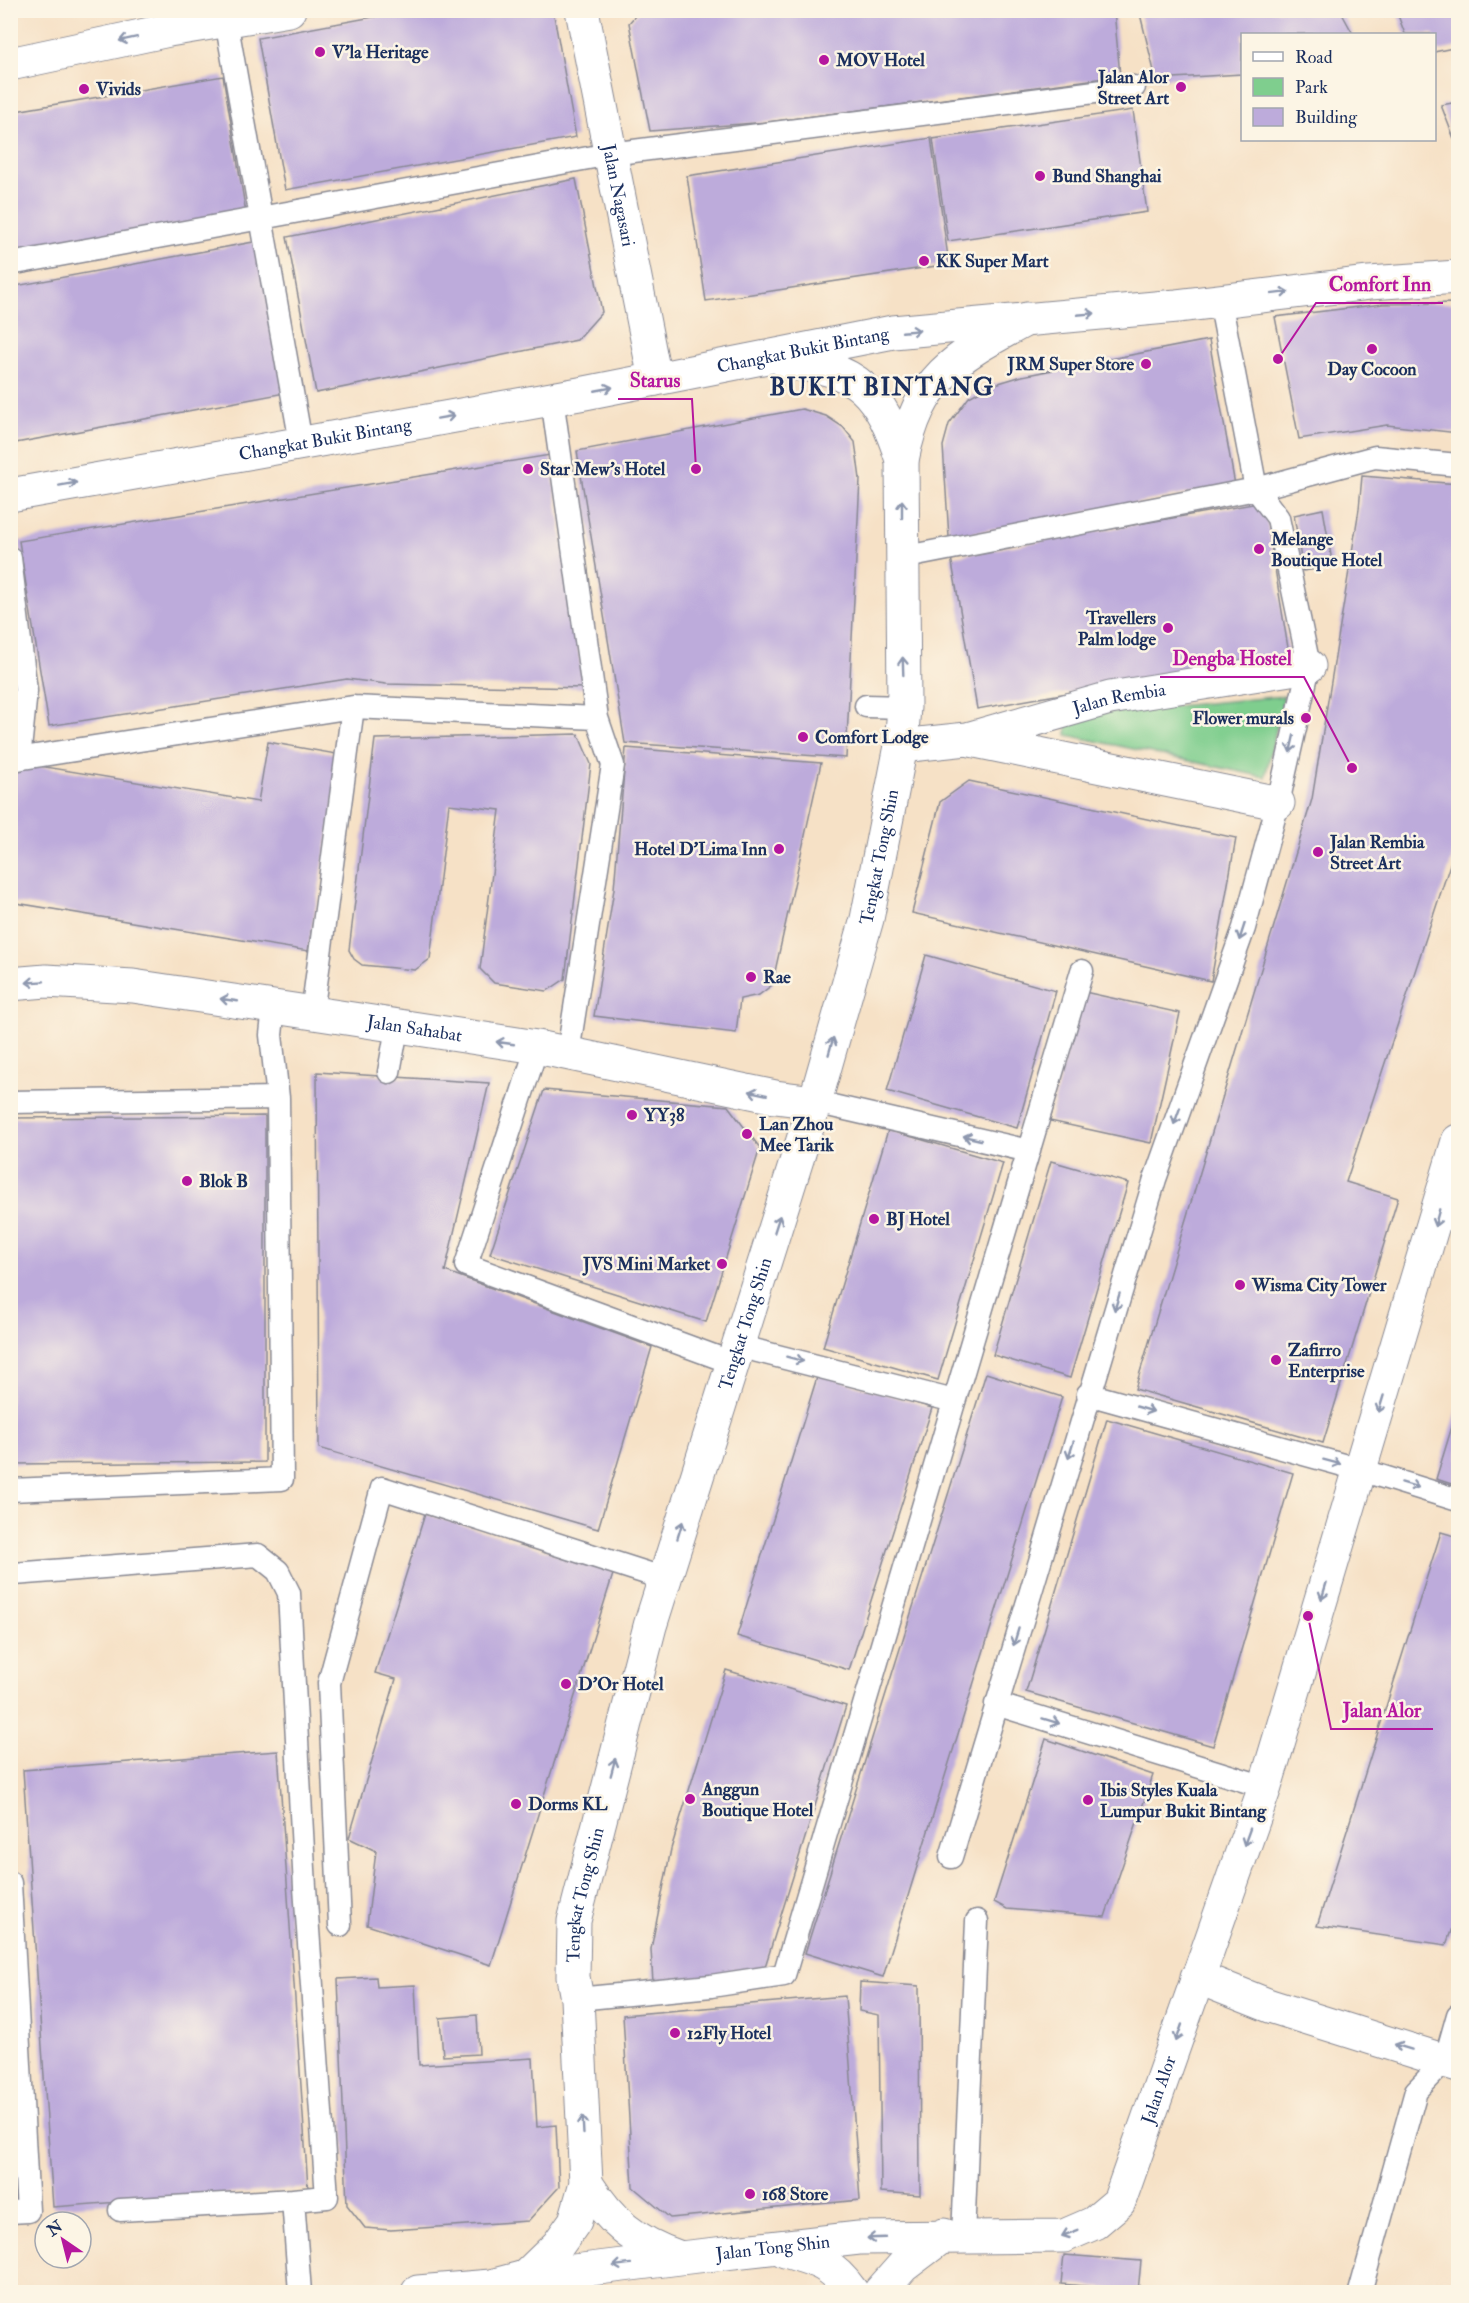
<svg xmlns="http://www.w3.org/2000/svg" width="1469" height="2303" font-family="'IM FELL Double Pica',serif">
  <rect width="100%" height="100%" fill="#fcf5e5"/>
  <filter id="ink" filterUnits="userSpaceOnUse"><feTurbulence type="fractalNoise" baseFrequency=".0167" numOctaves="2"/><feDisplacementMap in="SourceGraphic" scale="12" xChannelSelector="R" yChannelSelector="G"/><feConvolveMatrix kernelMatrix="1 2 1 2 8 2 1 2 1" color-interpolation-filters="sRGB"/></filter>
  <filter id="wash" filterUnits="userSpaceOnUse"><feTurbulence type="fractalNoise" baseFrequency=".008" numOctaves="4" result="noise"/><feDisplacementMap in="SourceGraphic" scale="24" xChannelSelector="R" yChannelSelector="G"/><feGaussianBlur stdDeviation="1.35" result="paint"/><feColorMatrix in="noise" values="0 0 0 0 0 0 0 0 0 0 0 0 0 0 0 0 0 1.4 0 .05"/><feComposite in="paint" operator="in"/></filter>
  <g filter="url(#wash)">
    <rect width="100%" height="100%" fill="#f6e1c6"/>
    <path fill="#7fce8e" stroke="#4d7e76" stroke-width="1.5" d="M1284 696 1265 777 1067 735V716Z"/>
    <g id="blocks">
      <path fill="#bdabdb" d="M411 10H553L576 137 285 190 258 38Z
        M640 10H762V14L789 10H1114L1120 76 768 122 650 131 629 23Z
        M1139 10H1340L1353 34H1242V74L1156 79Z
        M1396 10H1458V47L1434 52V34H1405Z
        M223 76 246 213 10 254V112Z
        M1458 102V149L1441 105Z
        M1133 110 1147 212 948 241 933 139Z
        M931 138 949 264 706 301 687 176Z
        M576 179 602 312 577 340 316 393 287 237Z
        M259 241 285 393 10 444V287Z
        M1458 303V433L1387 425 1299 439 1275 317 1383 304Z
        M1209 340 1235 485 949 537 943 446 949 424 969 397 989 386 1022 376Z
        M802 409 826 416 843 427 855 442 860 479 846 758 625 743 577 451Z
        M550 455 584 688 386 684 347 679 49 726 19 541Z
        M1362 476 1458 484V840L1346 1182 1398 1198 1323 1443 1135 1389 1312 799 1359 509Z
        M1264 502 1289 654 977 709 951 557Z
        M1323 509 1333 567 1303 571 1294 515Z
        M578 734 591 764 565 979 547 991 494 983 480 969 500 810 449 804 430 959 415 970 362 965 354 959 349 950 375 739Z
        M268 742 342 755 308 951 10 902V791L15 762 258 802Z
        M626 748 821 763 772 985 759 995 740 999 736 1033 594 1016 614 889Z
        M969 781 1236 838 1211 981 912 913 940 802Z
        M926 955 1056 991 1017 1128 887 1091Z
        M1080 991 1180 1013 1151 1143 1050 1121Z
        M317 1072 489 1083 445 1271 652 1347 598 1529 319 1448Z
        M544 1090 728 1106 760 1148 706 1322 490 1254Z
        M265 1116V1462L10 1464V1118Z
        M888 1130 1003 1163 938 1380 823 1347Z
        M1051 1161 1128 1183 1070 1378 993 1355Z
        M986 1373 1062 1397 883 1977 805 1953Z
        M818 1374 932 1408 849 1670 737 1636Z
        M1458 1407V1486L1436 1479Z
        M1107 1419 1293 1473 1213 1746 1026 1692Z
        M425 1514 614 1571 491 1965 367 1925 376 1851 349 1838 396 1679 375 1673Z
        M1441 1532 1458 1537V1906L1452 1928 1446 1945 1317 1926Z
        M726 1670 846 1706 764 1970 653 1983 651 1949 671 1849Z
        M1046 1739 1153 1775 1105 1917 1007 1909 994 1902Z
        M278 1751 308 2188 53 2207 23 1770Z
        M376 1977 377 1987 415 1985 419 2065 533 2058 537 2127 556 2125 559 2187 528 2221 391 2230 365 2228 347 2205 338 1979Z
        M860 1982 919 1986 920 2195 881 2192 879 2015 859 2011Z
        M845 1996 860 2200 670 2218 633 2187 623 2015Z
        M477 2015 479 2054 443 2056 440 2018Z
        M1064 2255 1141 2261 1138 2291 1061 2284Z"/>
    </g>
  </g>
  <g filter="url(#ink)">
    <use href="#blocks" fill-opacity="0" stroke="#888892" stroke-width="1.5"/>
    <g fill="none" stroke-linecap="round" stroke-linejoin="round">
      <defs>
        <path id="lane" d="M226 20 301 443
          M10 264 610 154 1134 87
          M552 398 597 718 613 765 568 1053
          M10 558 26 691 19 759
          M901 558 1256 489 1375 457 1458 465
          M866 706 904 707
          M10 760 353 707 597 718
          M312 1014 353 707
          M537 1047 466 1265 733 1363
          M389 1072 397 1028
          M10 1102 278 1098
          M815 1102 1029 1151
          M738 1346 954 1401
          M1088 1394 1361 1470 1458 1500
          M10 1490 282 1479 278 1098 271 1035 274 1007
          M10 1577 14 1574 258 1555 278 1571 289 1593 305 1887 327 2197 293 2200 300 2292
          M996 1704 1265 1787
          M951 1857 1155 1179 1244 928 1278 803 1309 666 1278 518 1256 489 1220 300
          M10 1883 28 2211 10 2212
          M340 1925 329 1683 382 1488 665 1579
          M577 1999 711 1986 784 1975 1082 971
          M120 2210 293 2200
          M963 2236 977 1921
          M1360 2292 1416 2091 1445 2061 1458 2015"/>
        <g id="street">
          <path id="s1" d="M582 10 655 379"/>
          <path d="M10 64 169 30 289 10"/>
          <path d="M787 363C858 366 881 394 902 460"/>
          <path id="s2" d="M10 495 585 393 893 332 1177 306 1369 283 1458 277"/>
          <path d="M971 740 1278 803"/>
          <path id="s3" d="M901 746 967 739 1110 698 1309 666"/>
          <path id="s4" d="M10 984 46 981 133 986 274 1007 537 1047 775 1097 815 1102"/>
          <path d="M1197 1977 1270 2006 1458 2065"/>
          <path d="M586 2183C612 2223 633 2241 678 2257"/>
          <path d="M785 2251C817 2260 832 2264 852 2292"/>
          <path id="s5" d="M525 2277 558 2245 575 2221 586 2183 577 1999 573 1977 574 1921 650 1626 815 1102 867 919 901 746 904 707 902 460C919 375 957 357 1027 319"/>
          <path id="s6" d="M418 2292 491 2286 525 2277 680 2258 859 2238 1064 2236 1094 2223 1119 2202 1265 1787 1458 1141"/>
          <path d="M880 2292 903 2266 944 2235"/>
        </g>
      </defs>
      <use href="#lane" stroke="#888892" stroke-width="25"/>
      <use href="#street" stroke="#888892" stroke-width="35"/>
      <use href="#lane" stroke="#fff" stroke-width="22"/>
      <use href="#street" stroke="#fff" stroke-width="33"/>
    </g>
    <defs><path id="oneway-shaft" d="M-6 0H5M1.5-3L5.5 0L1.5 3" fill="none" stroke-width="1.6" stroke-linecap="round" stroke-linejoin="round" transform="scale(1.5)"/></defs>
    <g stroke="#8d97ae">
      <use href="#oneway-shaft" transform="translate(128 39) rotate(168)"/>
      <use href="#oneway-shaft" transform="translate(1280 293) rotate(-7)"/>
      <use href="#oneway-shaft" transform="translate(1086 314) rotate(-5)"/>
      <use href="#oneway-shaft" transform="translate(911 331) rotate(-5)"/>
      <use href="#oneway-shaft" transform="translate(604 389) rotate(-11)"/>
      <use href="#oneway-shaft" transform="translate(446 417) rotate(-10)"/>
      <use href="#oneway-shaft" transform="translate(68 484) rotate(-10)"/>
      <use href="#oneway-shaft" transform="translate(902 509) rotate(-90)"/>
      <use href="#oneway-shaft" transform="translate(903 666) rotate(-92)"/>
      <use href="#oneway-shaft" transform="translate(1292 744) rotate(103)"/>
      <use href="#oneway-shaft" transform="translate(1242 932) rotate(108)"/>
      <use href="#oneway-shaft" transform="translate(35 982) rotate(176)"/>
      <use href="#oneway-shaft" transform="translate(229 1000) rotate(-172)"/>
      <use href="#oneway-shaft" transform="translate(505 1043) rotate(-172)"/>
      <use href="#oneway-shaft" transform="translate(831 1046) rotate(-74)"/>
      <use href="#oneway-shaft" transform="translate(758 1093) rotate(-168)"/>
      <use href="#oneway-shaft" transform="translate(1177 1116) rotate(110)"/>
      <use href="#oneway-shaft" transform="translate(972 1138) rotate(-167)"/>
      <use href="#oneway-shaft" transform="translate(1437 1218) rotate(105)"/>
      <use href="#oneway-shaft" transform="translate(777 1224) rotate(-72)"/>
      <use href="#oneway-shaft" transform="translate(1117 1302) rotate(107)"/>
      <use href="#oneway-shaft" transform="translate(795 1359) rotate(15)"/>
      <use href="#oneway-shaft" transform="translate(1381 1404) rotate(107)"/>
      <use href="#oneway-shaft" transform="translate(1145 1409) rotate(16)"/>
      <use href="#oneway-shaft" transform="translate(1071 1450) rotate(107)"/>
      <use href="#oneway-shaft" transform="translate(1332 1462) rotate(15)"/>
      <use href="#oneway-shaft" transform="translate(1410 1485) rotate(17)"/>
      <use href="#oneway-shaft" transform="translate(680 1530) rotate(-73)"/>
      <use href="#oneway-shaft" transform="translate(1324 1591) rotate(107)"/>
      <use href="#oneway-shaft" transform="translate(1016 1637) rotate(107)"/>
      <use href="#oneway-shaft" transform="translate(1051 1721) rotate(17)"/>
      <use href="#oneway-shaft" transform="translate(613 1767) rotate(-75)"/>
      <use href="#oneway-shaft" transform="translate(1247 1837) rotate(110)"/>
      <use href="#oneway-shaft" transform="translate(1179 2033) rotate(109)"/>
      <use href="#oneway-shaft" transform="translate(1403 2047) rotate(-163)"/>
      <use href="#oneway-shaft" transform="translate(583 2125) rotate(-93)"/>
      <use href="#oneway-shaft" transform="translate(1070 2233) rotate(159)"/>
      <use href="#oneway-shaft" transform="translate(876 2238) rotate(178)"/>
      <use href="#oneway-shaft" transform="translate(622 2265) rotate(173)"/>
    </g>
  </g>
  <g fill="#b5179e" stroke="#fcf5e5" stroke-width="2">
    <circle cx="320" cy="52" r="6"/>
    <circle cx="824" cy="60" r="6"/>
    <circle cx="1181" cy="87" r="6"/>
    <circle cx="84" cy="89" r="6"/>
    <circle cx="1040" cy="176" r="6"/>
    <circle cx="924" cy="261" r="6"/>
    <circle cx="1372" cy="349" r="6"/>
    <circle cx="1146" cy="364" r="6"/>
    <circle cx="528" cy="469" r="6"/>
    <circle cx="1259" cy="549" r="6"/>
    <circle cx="1168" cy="628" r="6"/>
    <circle cx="1306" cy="718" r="6"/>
    <circle cx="803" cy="737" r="6"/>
    <circle cx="779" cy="849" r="6"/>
    <circle cx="1318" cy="852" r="6"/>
    <circle cx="751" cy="977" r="6"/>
    <circle cx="632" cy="1115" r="6"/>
    <circle cx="747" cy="1134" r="6"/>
    <circle cx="187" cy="1181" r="6"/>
    <circle cx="874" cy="1219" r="6"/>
    <circle cx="722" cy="1264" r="6"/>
    <circle cx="1240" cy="1285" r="6"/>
    <circle cx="1276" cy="1360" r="6"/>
    <circle cx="566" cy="1684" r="6"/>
    <circle cx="690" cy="1799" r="6"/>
    <circle cx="1088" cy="1800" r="6"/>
    <circle cx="516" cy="1804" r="6"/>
    <circle cx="675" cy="2033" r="6"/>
    <circle cx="750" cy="2194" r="6"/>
  </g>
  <g text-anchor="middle" stroke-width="5" stroke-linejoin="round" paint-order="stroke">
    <g font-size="18" font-weight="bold" fill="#1b2f5e" stroke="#fcf5e5" text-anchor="start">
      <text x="332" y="58">V'la Heritage</text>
      <text x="836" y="66">MOV Hotel</text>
      <text x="1169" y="83" text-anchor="end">Jalan Alor<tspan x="1169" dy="21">Street Art</tspan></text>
      <text x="96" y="95">Vivids</text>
      <text x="1052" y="182">Bund Shanghai</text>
      <text x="936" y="267">KK Super Mart</text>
      <text x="1134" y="370" text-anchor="end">JRM Super Store</text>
      <text x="1372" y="375" text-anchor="middle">Day Cocoon</text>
      <text x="540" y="475">Star Mew's Hotel</text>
      <text x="1271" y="545">Melange<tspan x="1271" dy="21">Boutique Hotel</tspan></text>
      <text x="1156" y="624" text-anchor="end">Travellers<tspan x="1156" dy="21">Palm lodge</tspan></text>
      <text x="1294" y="724" text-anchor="end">Flower murals</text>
      <text x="815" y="743">Comfort Lodge</text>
      <text x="1330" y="848">Jalan Rembia<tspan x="1330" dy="21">Street Art</tspan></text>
      <text x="767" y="855" text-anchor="end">Hotel D'Lima Inn</text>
      <text x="763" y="983">Rae</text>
      <text x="644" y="1121">YY38</text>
      <text x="759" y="1130">Lan Zhou<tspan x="759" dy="21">Mee Tarik</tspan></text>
      <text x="199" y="1187">Blok B</text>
      <text x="886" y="1225">BJ Hotel</text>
      <text x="710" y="1270" text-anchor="end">JVS Mini Market</text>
      <text x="1252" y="1291">Wisma City Tower</text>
      <text x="1288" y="1356">Zafirro<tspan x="1288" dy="21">Enterprise</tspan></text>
      <text x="578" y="1690">D'Or Hotel</text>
      <text x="702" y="1795">Anggun<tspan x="702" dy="21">Boutique Hotel</tspan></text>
      <text x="1100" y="1796">Ibis Styles Kuala<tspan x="1100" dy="21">Lumpur Bukit Bintang</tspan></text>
      <text x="528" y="1810">Dorms KL</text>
      <text x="687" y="2039">12Fly Hotel</text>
      <text x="762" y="2200">168 Store</text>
    </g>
    <g font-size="18" fill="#1b2f5e" stroke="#fcf5e5">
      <text dy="6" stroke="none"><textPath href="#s1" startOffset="189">Jalan Nagasari</textPath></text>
      <text dy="6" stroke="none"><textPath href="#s2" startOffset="806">Changkat Bukit Bintang</textPath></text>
      <text dy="6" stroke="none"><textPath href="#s2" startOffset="320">Changkat Bukit Bintang</textPath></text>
      <text dy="6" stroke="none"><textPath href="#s3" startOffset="224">Jalan Rembia</textPath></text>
      <text dy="6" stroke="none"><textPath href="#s5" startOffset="1485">Tengkat Tong Shin</textPath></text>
      <text dy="6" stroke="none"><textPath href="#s4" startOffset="408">Jalan Sahabat</textPath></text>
      <text dy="6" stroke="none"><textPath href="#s5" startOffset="999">Tengkat Tong Shin</textPath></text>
      <text dy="6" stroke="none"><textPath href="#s5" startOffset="405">Tengkat Tong Shin</textPath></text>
      <text dy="6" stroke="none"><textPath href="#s6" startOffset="834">Jalan Alor</textPath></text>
      <text dy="6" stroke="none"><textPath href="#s6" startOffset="358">Jalan Tong Shin</textPath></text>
    </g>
    <g font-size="24" font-weight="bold" letter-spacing="1.5" fill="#1b2f5e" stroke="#fcf5e5">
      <text x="882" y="395">BUKIT BINTANG</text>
    </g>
  </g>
  <path fill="none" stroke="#b5179e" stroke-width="2" d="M1278 359L1316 303H1443M696 469L692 399H618M1352 768L1304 677H1160M1308 1616L1331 1729H1433"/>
  <g fill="#b5179e" stroke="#fcf5e5" stroke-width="2">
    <circle cx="1278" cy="359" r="6"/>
    <circle cx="696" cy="469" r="6"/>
    <circle cx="1352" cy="768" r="6"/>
    <circle cx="1308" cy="1616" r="6"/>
  </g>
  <g font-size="20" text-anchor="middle" font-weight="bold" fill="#b5179e" stroke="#fcf5e5" stroke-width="5" stroke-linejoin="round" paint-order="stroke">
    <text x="1380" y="291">Comfort Inn</text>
    <text x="655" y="387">Starus</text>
    <text x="1232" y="665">Dengba Hostel</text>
    <text x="1382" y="1717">Jalan Alor</text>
  </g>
  <rect width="1469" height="2303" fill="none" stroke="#fcf5e5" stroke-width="36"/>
  <rect x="1241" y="33" width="195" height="108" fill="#fcf5e5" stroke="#a2a6af" stroke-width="1.5"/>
  <rect x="1253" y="52" width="30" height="9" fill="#ffffff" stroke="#a2a6af" stroke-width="1.5"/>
  <text x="1295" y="63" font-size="18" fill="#1b2f5e">Road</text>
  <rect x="1253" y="78" width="30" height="18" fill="#7fce8e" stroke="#a2a6af" stroke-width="1.5"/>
  <text x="1295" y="93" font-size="18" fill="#1b2f5e">Park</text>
  <rect x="1253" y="108" width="30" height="18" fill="#bdabdb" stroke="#a2a6af" stroke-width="1.5"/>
  <text x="1295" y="123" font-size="18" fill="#1b2f5e">Building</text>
  <g transform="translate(63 2240) rotate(325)"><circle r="28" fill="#fcf5e5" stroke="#a2a6af" stroke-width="1.5"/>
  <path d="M0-4.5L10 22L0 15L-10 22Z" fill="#b5179e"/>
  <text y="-9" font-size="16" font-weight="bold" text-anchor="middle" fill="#1b2f5e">N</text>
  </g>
</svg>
